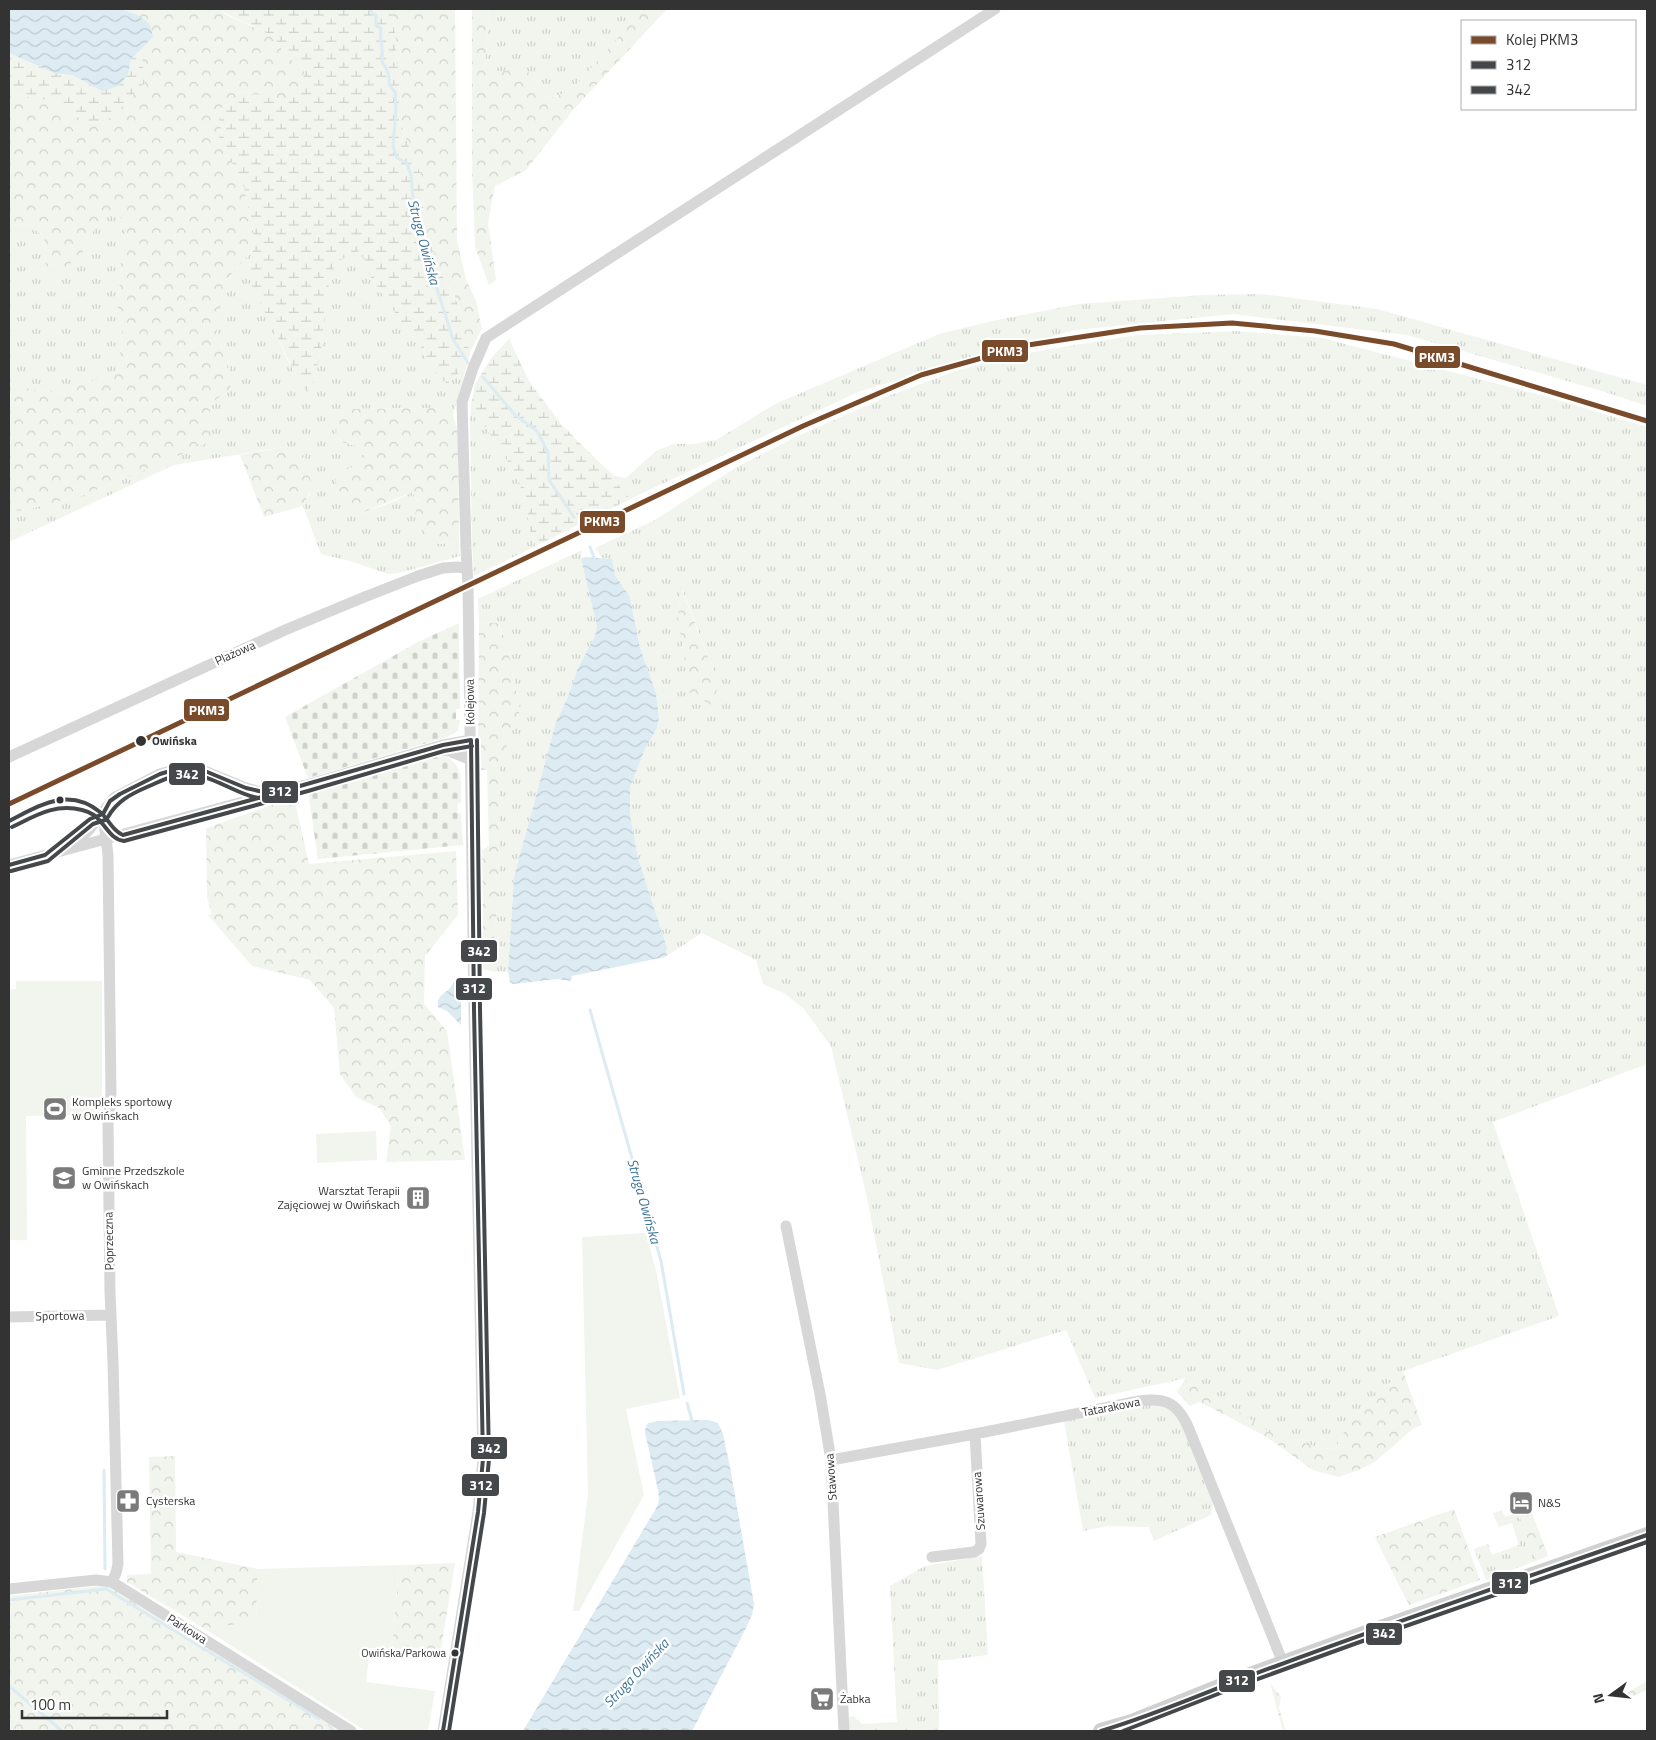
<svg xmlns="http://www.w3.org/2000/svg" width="1656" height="1740" font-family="'Titillium Web',sans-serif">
  <defs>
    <pattern id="grass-tufts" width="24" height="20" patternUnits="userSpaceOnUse" patternTransform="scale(1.25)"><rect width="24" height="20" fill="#f1f5ed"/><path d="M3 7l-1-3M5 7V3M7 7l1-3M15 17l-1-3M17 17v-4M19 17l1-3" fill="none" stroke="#cfd2cc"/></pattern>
    <pattern id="forest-crowns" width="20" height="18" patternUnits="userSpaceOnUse" patternTransform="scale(1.25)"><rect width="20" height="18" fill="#f1f5ed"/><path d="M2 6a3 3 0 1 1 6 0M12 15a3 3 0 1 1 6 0" fill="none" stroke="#cfd2cc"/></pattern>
    <pattern id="wetland-marsh" width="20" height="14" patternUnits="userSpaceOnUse" patternTransform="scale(1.25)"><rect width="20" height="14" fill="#f1f5ed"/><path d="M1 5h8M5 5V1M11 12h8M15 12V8" fill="none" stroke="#cfd2cc"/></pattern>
    <pattern id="cemetery-stones" width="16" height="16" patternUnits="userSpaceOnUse" patternTransform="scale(1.25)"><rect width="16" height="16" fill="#f1f5ed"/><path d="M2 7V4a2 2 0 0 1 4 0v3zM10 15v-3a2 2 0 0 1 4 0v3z" fill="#cfd2cc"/></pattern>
    <pattern id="water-waves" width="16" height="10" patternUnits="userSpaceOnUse" patternTransform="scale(1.25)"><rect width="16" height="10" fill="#ddebf3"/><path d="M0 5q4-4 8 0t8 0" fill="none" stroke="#becad1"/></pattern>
  </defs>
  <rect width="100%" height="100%" fill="#fff"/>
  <path fill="url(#grass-tufts)" fill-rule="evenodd" d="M489 9H643L571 91 546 99 485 72Z
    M111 211 127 222 121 262 118 309 123 337 117 372 59 393 12 386 9 383V226L27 224 44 236 46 272 83 252 94 229Z
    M253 250 249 263C264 301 282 360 307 391L314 384 322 343 327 291 336 261 361 250 370 276 410 335 419 339C424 358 431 373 448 384L458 374 471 350 453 415 434 408 347 409 337 417V437L344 443 361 447 365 457 355 466 342 472 360 514 395 501 412 492 419 502 438 544 459 542 460 556 399 573 388 574 350 561 321 554 303 506 310 493 283 447 174 465 9 542V510L21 511 84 495 199 447 208 419 212 402 228 392 223 350 217 333V317L225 281Z
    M1262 294 1377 309 1647 385V406L1602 391 1407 335 1233 314 1075 330 860 391 630 499 598 461 614 476 626 478 656 451 673 444H693L716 440 775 404 939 334 997 320 1079 304 1204 295Z
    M1235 331 1322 338 1544 396 1647 427V1064L1493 1122 1559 1316 1403 1371 1352 1416 1336 1448 1323 1449 1274 1435 1186 1378 1095 1398 1066 1330 937 1370 899 1363 867 1198 831 1046 804 1009 784 993 763 984 756 960 702 933 665 957 667 948 638 858 630 815V787L645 749 657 728 659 717 656 693 640 648 630 597 615 575 612 559 602 558 595 548 655 520 735 468 798 436 891 395 956 371 1014 355 1137 335ZM681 589H682L719 685 678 618Z
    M471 405 510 465 521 488 528 513 529 529 536 546 474 576 472 542 470 419Z
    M582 550 581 559 597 626 595 636 578 668 567 699 556 722 514 877 508 972 492 971 499 882V771L510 736 520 710 507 645 499 623 479 622 478 599Z
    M1143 1404H1160L1172 1409 1181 1423 1213 1504 1211 1515 1154 1541 1149 1527 1107 1526 1083 1531 1064 1421Z
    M1530 1508 1548 1556 1486 1580 1474 1549 1488 1544 1492 1555 1519 1545 1512 1523 1499 1527 1493 1513 1502 1510 1505 1517Z
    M982 1556 988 1655 938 1661 939 1731H848L849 1717 853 1716 862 1724 897 1722 890 1586 925 1566Z"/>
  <path fill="url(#forest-crowns)" d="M121 9H222L223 13 273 36 286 56 305 69 300 92 284 104 261 95 241 92 232 102 222 107 219 119 221 128 219 138 244 187 253 231V250L225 281 217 316V333L233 380 228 392 212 402 208 419 214 439 199 447 84 495 21 511 9 510V383L12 386 59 393 117 372 123 337 118 309 121 262 127 222 111 211 94 229 83 252 62 271 46 272 44 236 27 224 9 226V93L46 100 91 124 111 117 145 83 142 58 138 51 153 37 138 15Z
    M393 9H455L457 241 466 279 476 301 482 329 471 350 463 342V317L455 297 443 277 423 225 424 182 403 132Z
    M472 9H489L485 72 526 69 547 99 571 91 643 9H667L573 110 526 170 495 186 488 223 496 280 489 285 475 247 472 167Z
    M434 408 453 415 458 432 459 542 438 544 424 532 415 514 419 501 412 492 360 514 345 509 335 479 342 472 355 466 364 457 361 447 344 443 336 436 337 417 347 409Z
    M283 447 304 456C311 476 314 486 303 506L264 517 240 455Z
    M681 588 719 685 711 705 690 693 678 618Z
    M479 622 499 623 507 645 520 710 510 736 499 771V882L492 971 479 969 476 853 489 846 487 770H478Z
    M294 797 309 864 456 851 458 915 425 956 424 1004 447 1031 465 1160 386 1162 391 1126 379 1108 356 1097 340 1074 334 1008 310 980 252 966 208 915 212 914 207 897 206 828Z
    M1403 1371 1422 1425 1414 1428 1376 1461 1359 1470 1338 1477 1313 1470 1265 1436 1200 1402 1190 1406 1177 1392 1186 1378 1270 1432 1323 1449 1336 1448 1352 1416Z
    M175 1456 176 1552 258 1569 256 1622 205 1629 127 1582V1575L151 1574 149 1457Z
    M1530 1508 1548 1556 1536 1561 1518 1512Z
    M1454 1509 1480 1580 1409 1605 1375 1537Z
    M455 1563 440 1655 392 1649 399 1565Z
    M108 1585 343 1731H9V1596Z
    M1647 1681V1690L1633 1696 1627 1693Z
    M1270 1683 1281 1697 1279 1708 1286 1731H1283Z"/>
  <path fill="url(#wetland-marsh)" d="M222 9H393L403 132 424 182 423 225 443 277 455 298 463 317V342L471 350 458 374 448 384C430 371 424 360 419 339L410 335 389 304 370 276 361 250 336 262 327 291 322 343 314 384 307 392 297 377 251 284 249 263 253 250V231L244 187 219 138 221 128 219 119 222 107 232 102 241 92 261 95 284 103 300 92 305 69 286 56 273 36 223 12Z
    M138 51 142 58 145 83 111 117 91 124 46 100 9 93V53L56 74 72 75 102 91 128 74 131 59Z
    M509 339 529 381 561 424 598 461 630 499 536 546 529 529 528 513 521 488 510 465 471 405 475 384 492 357Z"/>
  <path fill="url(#cemetery-stones)" d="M459 623 460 709H456V720H460L458 731 444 738 308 778 285 717 418 642Z
    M437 754C465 760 461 781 461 803H458L457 813 461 814 463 845 318 859 308 791Z"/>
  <path fill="#f1f5ed" d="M16 981H102V1102L100 1114 26 1116 27 1240H9V990L16 989Z
    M376 1131 377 1160 317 1163 316 1134Z
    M646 1233 657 1275 680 1398 626 1409 644 1495 579 1611H573L588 1494 582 1237Z
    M399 1565 392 1649 370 1648 366 1682 435 1691 428 1731H366L205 1629 256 1621 258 1569Z"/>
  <path fill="url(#water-waves)" d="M9 9 100 10 121 9 138 15 150 24 153 37 131 59 128 74 119 86 102 91 72 75 56 74 9 53Z
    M584 557 612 559 615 575 630 597 640 648 656 693 659 717 657 728 645 749 630 787V815L638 858 667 948 665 957 572 976 571 981 557 979 513 984 510 982 508 972 514 877 556 722 567 699 578 668 595 636 597 626 581 559Z
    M458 976 461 977 460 991 456 996 461 1001V1025L447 1011 438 1007C436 998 442 995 448 990 452 986 455 980 458 976Z
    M708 1420 718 1423 723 1434 730 1467 754 1604 752 1615 743 1634 692 1731H523L658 1505 659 1498 658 1490 645 1433V1429L648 1423 659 1421Z"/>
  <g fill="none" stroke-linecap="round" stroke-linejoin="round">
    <path stroke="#ddebf3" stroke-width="3" d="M371 9V12L376 16V26L381 28C379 40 384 50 382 62 388 70 390 76 389 85L395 92 396 110 393 147 397 158 407 163 411 176 415 220 453 339 468 363
      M483 377 515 415 537 431 548 452 549 480 574 517
      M590 547 596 563
      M590 1010 661 1261 684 1394
      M687 1403 693 1424
      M104 1470 105 1569
      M9 1600 106 1589 319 1719
      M9 1686 62 1731
      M329 1725 333 1731"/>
    <path stroke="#d7d7d7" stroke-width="11" d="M436 749 449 751 471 760
      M9 757 285 630 362 598 418 576 443 568 458 567 467 569
      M103 814 108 855 111 1093 108 1124 110 1292 113 1362 118 1564 116 1573 112 1582
      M70 846 88 831 114 798 160 774 177 769H200L246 788 268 794
      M9 865 306 785 443 745 471 740
      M786 1226 820 1394 831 1460 844 1731
      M9 1317 111 1315
      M831 1460 975 1434 1139 1401C1166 1397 1178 1403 1189 1429L1283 1663
      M932 1557 974 1552 979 1549 981 1544 975 1434
      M9 1589 96 1580 112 1582 351 1731
      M443 1731 478 1512 483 1459 474 1009 468 586 466 548 462 402 473 368 486 338 995 9"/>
    <path stroke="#d0d0d0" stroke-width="16" d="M1101 1731 1132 1722 1239 1679 1355 1637 1647 1535"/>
    <defs>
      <path id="bus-1" d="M103 814 110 801 120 794 160 774 177 769H200L246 788 272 794 443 745 471 740
        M9 821C39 806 68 786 100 812 108 818 111 829 121 834
        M123 835 273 794
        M9 865 45 855 90 819 103 814
        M443 1731 478 1512 483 1459 474 1009 471 740
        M1101 1731C1162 1713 1219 1686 1279 1665 1401 1620 1524 1578 1647 1535"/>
      <path id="bus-2" d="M108 817C117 801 131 794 147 787 159 782 171 775 184 774 217 773 240 802 276 799
        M12 827C35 816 55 803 82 810 90 812 96 815 101 822 108 830 113 840 124 841L308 791 444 751 472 746
        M11 871 48 861 93 824 105 820
        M449 1731 484 1513 489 1459 480 1009 477 740
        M1123 1731 1241 1685 1357 1643 1647 1542"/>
    </defs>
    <use href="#bus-1" stroke="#fff" stroke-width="8"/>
    <use href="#bus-2" stroke="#fff" stroke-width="8"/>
    <use href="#bus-1" stroke="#45484a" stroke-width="4"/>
    <use href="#bus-2" stroke="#45484a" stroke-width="4"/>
    <defs>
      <path id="rail-1" d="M9 804 803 426 921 375 1028 345 1140 328 1232 323 1315 331 1394 344 1647 421"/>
    </defs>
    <use href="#rail-1" stroke="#fff" stroke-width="9"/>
    <use href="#rail-1" stroke="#7a4b2a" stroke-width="5"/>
  </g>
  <defs>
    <symbol id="stadium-square" viewBox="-11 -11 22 22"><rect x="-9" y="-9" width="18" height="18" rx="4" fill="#7a7a7a" stroke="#fff"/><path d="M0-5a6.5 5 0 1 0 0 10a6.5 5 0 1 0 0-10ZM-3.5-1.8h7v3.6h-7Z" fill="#fff"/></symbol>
    <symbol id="school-square" viewBox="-11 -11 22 22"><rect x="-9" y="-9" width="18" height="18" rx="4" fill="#7a7a7a" stroke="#fff"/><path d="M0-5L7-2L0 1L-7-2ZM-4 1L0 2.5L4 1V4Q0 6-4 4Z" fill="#fff"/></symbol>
    <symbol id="building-square" viewBox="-11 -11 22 22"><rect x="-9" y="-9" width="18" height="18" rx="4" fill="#7a7a7a" stroke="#fff"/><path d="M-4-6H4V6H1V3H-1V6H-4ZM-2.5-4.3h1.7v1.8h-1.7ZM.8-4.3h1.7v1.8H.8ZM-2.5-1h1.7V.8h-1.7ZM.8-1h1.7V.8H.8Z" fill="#fff"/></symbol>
    <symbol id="pharmacy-square" viewBox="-11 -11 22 22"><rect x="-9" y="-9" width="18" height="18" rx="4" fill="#7a7a7a" stroke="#fff"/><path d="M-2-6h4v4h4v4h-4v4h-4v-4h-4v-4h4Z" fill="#fff"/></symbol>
    <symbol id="hotel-square" viewBox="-11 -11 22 22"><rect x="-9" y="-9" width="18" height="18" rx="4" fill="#7a7a7a" stroke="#fff"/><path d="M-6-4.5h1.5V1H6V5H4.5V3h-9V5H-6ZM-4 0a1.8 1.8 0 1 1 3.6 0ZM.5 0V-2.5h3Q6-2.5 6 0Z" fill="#fff"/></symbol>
    <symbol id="supermarket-square" viewBox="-11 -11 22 22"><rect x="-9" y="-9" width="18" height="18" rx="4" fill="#7a7a7a" stroke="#fff"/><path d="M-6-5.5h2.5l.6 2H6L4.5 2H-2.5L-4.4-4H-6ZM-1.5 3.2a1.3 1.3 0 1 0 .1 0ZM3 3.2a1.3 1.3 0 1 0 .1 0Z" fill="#fff"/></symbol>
  </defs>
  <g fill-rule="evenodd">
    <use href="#stadium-square" x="41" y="1095" width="28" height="28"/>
    <use href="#school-square" x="50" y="1164" width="28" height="28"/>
    <use href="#building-square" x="404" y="1184" width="28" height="28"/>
    <use href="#pharmacy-square" x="114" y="1487" width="28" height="28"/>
    <use href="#hotel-square" x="1507" y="1489" width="28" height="28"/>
    <use href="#supermarket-square" x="808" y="1685" width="28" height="28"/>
  </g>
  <g fill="#333" stroke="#fff" stroke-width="2">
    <circle cx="141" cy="741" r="6"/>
    <circle cx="60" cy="800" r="4.5"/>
    <circle cx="455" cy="1653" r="4.5"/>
  </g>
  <g text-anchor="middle" stroke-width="5" stroke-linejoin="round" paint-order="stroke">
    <g font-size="11" fill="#333" stroke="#fff" text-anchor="end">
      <text x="446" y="1657">Owińska/Parkowa</text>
    </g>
    <g font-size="12" fill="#333" stroke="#fff">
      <text transform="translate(235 653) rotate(-24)" y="4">Plażowa</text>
      <text transform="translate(470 702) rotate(-91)" y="4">Kolejowa</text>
      <text transform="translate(109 1241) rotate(-91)" y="4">Poprzeczna</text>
      <text transform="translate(60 1316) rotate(-1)" y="4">Sportowa</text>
      <text transform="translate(1111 1407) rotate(-11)" y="4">Tatarakowa</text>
      <text transform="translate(831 1477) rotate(-94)" y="4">Stawowa</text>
      <text transform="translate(979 1501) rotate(-94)" y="4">Szuwarowa</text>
      <text transform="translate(187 1629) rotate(32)" y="4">Parkowa</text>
    </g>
    <g font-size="12" font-weight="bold" fill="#333" stroke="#fff" text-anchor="start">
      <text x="152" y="745">Owińska</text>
    </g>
    <g font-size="12" fill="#333" stroke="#fff" text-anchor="start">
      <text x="72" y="1106">Kompleks sportowy<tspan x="72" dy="14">w Owińskach</tspan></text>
      <text x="82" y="1175">Gminne Przedszkole<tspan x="82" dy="14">w Owińskach</tspan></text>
      <text x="400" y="1195" text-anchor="end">Warsztat Terapii<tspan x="400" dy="14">Zajęciowej w Owińskach</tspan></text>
      <text x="146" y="1505">Cysterska</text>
      <text x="1538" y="1507">N&amp;S</text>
      <text x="840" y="1703">Żabka</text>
    </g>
    <g font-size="14" font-style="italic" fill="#3f7597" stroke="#fff">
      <text transform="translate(424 242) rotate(75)" y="5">Struga Owińska</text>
      <text transform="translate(644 1201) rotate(74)" y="5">Struga Owińska</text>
      <text transform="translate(636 1673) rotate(-47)" y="5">Struga Owińska</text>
    </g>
  </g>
  <g stroke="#fff" stroke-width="2">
    <rect x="981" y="339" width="48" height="24" rx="5" fill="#7a4b2a"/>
    <rect x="1414" y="345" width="47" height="24" rx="5" fill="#7a4b2a"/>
    <rect x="579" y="510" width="47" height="24" rx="5" fill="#7a4b2a"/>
    <rect x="183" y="698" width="47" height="24" rx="5" fill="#7a4b2a"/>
    <rect x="168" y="762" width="38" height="24" rx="5" fill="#45484a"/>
    <rect x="261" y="780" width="38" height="24" rx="5" fill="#45484a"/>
    <rect x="460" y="939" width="38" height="24" rx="5" fill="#45484a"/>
    <rect x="455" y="977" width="38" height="24" rx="5" fill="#45484a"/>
    <rect x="470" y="1436" width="38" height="24" rx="5" fill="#45484a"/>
    <rect x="461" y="1473" width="39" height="24" rx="5" fill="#45484a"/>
    <rect x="1491" y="1571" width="38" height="24" rx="5" fill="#45484a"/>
    <rect x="1365" y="1622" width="38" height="24" rx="5" fill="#45484a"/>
    <rect x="1218" y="1669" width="38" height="24" rx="5" fill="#45484a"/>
  </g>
  <g font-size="14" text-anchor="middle" font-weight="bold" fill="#fff">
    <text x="1005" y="356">PKM3</text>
    <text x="1437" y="362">PKM3</text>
    <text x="602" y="526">PKM3</text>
    <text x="207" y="715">PKM3</text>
    <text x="187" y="779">342</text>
    <text x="280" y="796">312</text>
    <text x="479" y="956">342</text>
    <text x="474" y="993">312</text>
    <text x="489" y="1453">342</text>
    <text x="481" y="1490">312</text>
    <text x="1510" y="1588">312</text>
    <text x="1384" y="1638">342</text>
    <text x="1237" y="1685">312</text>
  </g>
  <rect width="1656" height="1740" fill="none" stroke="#333333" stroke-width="20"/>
  <rect x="1461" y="20" width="175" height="90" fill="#ffffff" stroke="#adadad"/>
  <rect x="1471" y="36" width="25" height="8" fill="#7a4b2a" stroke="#adadad"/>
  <text x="1506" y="45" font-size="15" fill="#333333">Kolej PKM3</text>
  <rect x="1471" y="61" width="25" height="8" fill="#45484a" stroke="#adadad"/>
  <text x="1506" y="70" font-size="15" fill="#333333">312</text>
  <rect x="1471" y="86" width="25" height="8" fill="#45484a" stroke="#adadad"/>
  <text x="1506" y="95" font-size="15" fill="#333333">342</text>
  <g transform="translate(1611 1695) rotate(255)" stroke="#ffffff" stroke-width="4" paint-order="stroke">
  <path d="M0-4L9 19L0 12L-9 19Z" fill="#333333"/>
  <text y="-8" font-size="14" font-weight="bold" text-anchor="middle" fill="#333333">N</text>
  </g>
  <path d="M22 1710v8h145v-8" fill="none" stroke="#333333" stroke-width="2.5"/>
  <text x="30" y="1710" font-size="15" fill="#333333" stroke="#ffffff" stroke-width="4" paint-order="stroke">100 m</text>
</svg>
